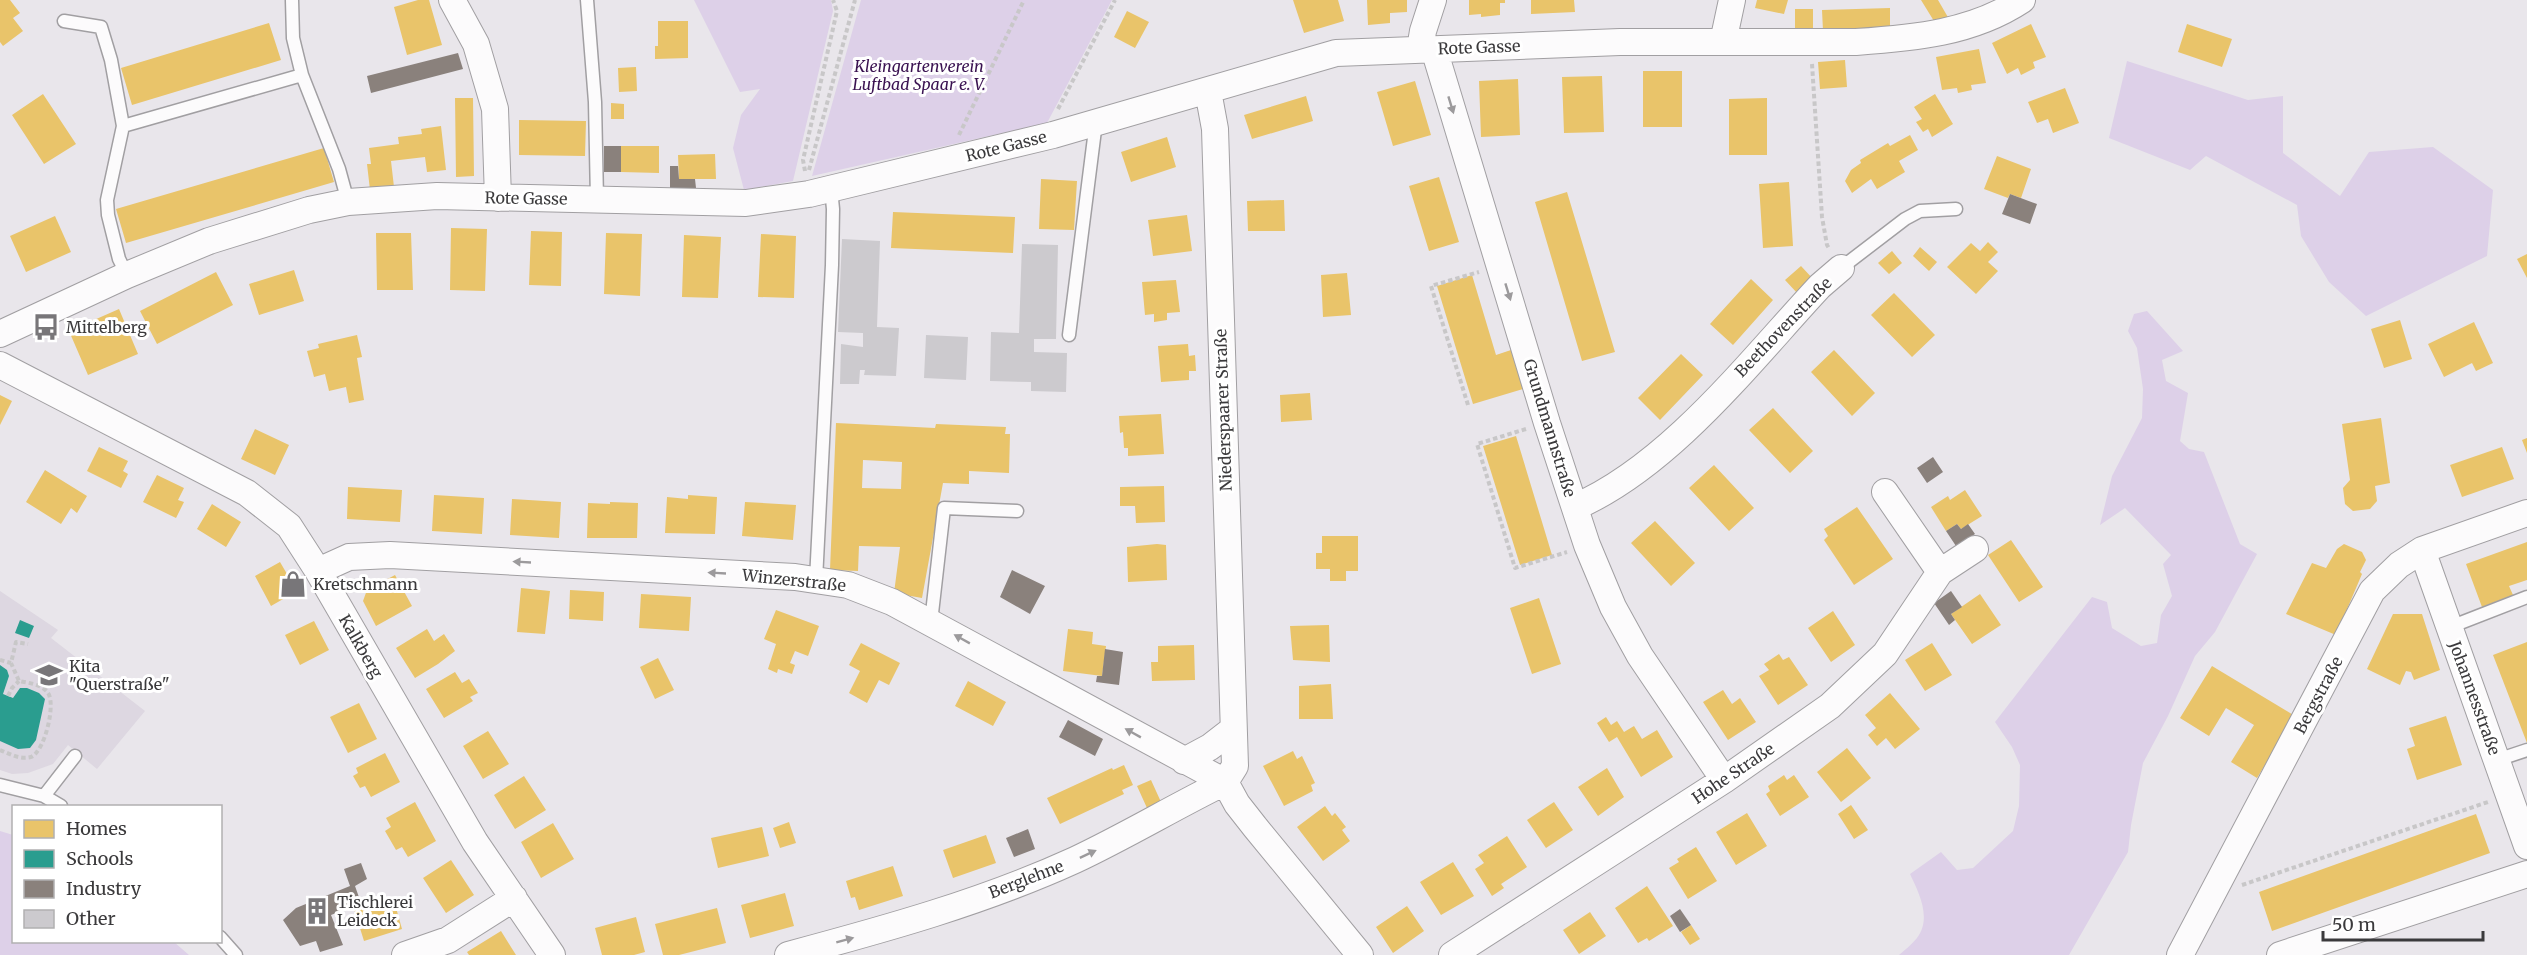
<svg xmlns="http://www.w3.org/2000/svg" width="2527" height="955" font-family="Merriweather,serif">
  <rect width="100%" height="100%" fill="#e9e6eb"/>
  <path fill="#ddd7e1" d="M0 591 58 630 51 638 145 711 97 769 68 745 53 764 28 773 12 774 0 770Z"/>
  <path fill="#ddd0e8" d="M694 0H831L833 11 793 181 744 190 733 148 741 115 760 89 740 92Z
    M861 0H1112L1047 123 812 176Z
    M2127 61 2248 100 2283 96V153L2340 196 2369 152 2433 147 2493 190 2487 256 2366 316 2329 282 2301 236 2297 205 2206 156 2190 170 2109 138Z
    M2147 311 2183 351 2162 360 2166 381 2188 393 2180 441 2189 449 2204 452 2240 544 2257 554 2215 632 2195 656 2168 716 2143 763 2131 825 2128 852 2069 955H1899C1905 950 1912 944 1917 938 1932 918 1919 893 1910 874L1941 852 1957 870 1973 868 2013 831 2019 806 2020 765 2012 747 1995 722 2092 597 2107 602 2112 628 2141 646 2157 643 2161 615 2172 596 2163 564 2171 555 2125 508 2100 525 2112 476 2142 418 2143 389 2137 348 2128 331 2134 314Z
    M0 831 13 835 14 942H174L189 955H0Z"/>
  <path fill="#e9c46a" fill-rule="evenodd" d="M0 0H10L20 13 13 18 23 31 3 46 0 42Z
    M418 0H429L442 45 407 55 394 7Z
    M1293 0H1338L1344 21 1304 33Z
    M1367 0H1407V12L1390 13V23L1368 25Z
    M1469 0H1505V3H1500V15L1481 17V14L1469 15Z
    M1531 0H1574L1575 12 1531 14Z
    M1757 0H1788L1784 14 1755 8Z
    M1921 0H1938L1949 19 1937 26Z
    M1890 8V29L1823 31 1822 10Z
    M1795 9H1813V29L1795 30Z
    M1127 11 1149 22 1135 48 1114 37Z
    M658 21H688V58L655 59V46H658Z
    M269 23 281 60 132 105 121 68Z
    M2031 24 2046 57 2033 62 2035 68 2021 75 2018 68 2007 74 1992 43Z
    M2187 24 2232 39 2222 67 2178 52Z
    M1979 49 1986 83 1971 85 1972 90 1958 93 1957 88 1942 90 1936 57Z
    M1845 60 1847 87 1820 89 1818 62Z
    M636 67 637 91 619 92 618 68Z
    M1643 71H1682V127H1643Z
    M1602 76 1604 132 1564 133 1562 77Z
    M1518 79 1520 135 1481 137 1479 81Z
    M1415 81 1431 135 1393 146 1377 92Z
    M2065 88 2079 123 2053 133 2048 119 2037 123 2028 102Z
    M43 94 76 144 44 164 12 115Z
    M1935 94 1953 124 1932 137 1928 129 1923 132 1916 122 1922 119 1914 107Z
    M1306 96 1313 121 1252 139 1244 115Z
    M455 98H473L474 176 456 177Z
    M1767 98V155H1729V99Z
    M611 103 624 104V119H611Z
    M519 120 586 121 585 156 519 155Z
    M441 126 446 170 427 172 425 157 391 161 394 187 370 190 367 164H371L369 148 399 144 398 137 422 134 421 129Z
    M1910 135 1918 150 1899 161 1905 172 1877 189 1871 179 1852 193 1845 181 1851 170 1861 163 1860 160 1888 143 1890 146Z
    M1167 137 1176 167 1131 182 1121 152Z
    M621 146H659V173L621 172Z
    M324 148 334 182 126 243 116 209Z
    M715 154 716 179H679L678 155Z
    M1997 156 2031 169 2021 198 2010 194 2008 198 1984 189Z
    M1439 177 1459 242 1429 251 1409 186Z
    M1041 179 1077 181 1074 230 1039 229Z
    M1789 182 1793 246 1763 248 1759 184Z
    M1567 192 1615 352 1582 361 1535 202Z
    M1284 200 1285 231H1248L1247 201Z
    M893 212 1015 217 1013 253 891 248Z
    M1187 215 1192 251 1153 256 1148 220Z
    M55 216 71 252 26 272 10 236Z
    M451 228 487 229 485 291 450 290Z
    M531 231 562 232 561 286 529 285Z
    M376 233H411L413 290H377Z
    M606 233 642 234 640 296 604 294Z
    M761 234 796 236 794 298 758 297Z
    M684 235 721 237 718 298 682 297Z
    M1988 242 1998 252 1988 262 1998 271 1976 294 1947 267 1971 243 1980 251Z
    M1920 247 1937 262 1929 271 1913 256Z
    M1892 251 1902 263 1889 274 1878 263Z
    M2527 254V278L2517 259Z
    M1801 266 1814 280 1798 294 1785 280Z
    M294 270 304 301 259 315 249 284Z
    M216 272 233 305 157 344 140 311Z
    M1347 273 1351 315 1323 317 1321 275Z
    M1472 275 1496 355 1511 350 1523 389 1473 404 1437 286Z
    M1751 279 1773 300 1733 345 1710 324Z
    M1176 280 1180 312 1167 313V320L1154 322V314L1145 315 1142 282Z
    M1894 293 1935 335 1912 357 1871 315Z
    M119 309 138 354 88 375 69 331Z
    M2400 320 2412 359 2384 368 2371 329Z
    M2474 322 2493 363 2476 371 2472 363 2444 377 2428 344Z
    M357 335 362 357 357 358 364 400 349 403 346 387 329 391 325 374 314 377 307 351 319 348 318 344Z
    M1188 344 1189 356 1195 355 1196 371H1189V380L1161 382 1158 346Z
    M1834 350 1875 393 1852 416 1811 372Z
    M1681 354 1703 375 1660 420 1638 398Z
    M1310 393 1312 420 1281 422 1280 395Z
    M0 395 12 401 0 425Z
    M1773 408 1813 451 1790 473 1749 430Z
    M1161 414 1164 454 1128 456V448H1124L1123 432 1120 433 1119 416Z
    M2381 418 2390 483 2375 486 2377 501 2370 509 2353 511 2345 504 2343 488 2350 480 2342 424Z
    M836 423 935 428 936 424 1006 427 1005 434H1010L1009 473 969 471V484L943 483 922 598 894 593 900 547 859 546 858 571 830 570ZM863 460 902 462 901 489 862 488Z
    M255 429 289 445 275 475 241 459Z
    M1516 436 1552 555 1520 565 1483 446Z
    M2527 438V453L2522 440Z
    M99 447 128 461 123 471 128 474 121 488 87 471Z
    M2502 447 2514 479 2462 497 2450 465Z
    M1714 465 1754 508 1729 531 1689 488Z
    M45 470 87 496 77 513 71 508 61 524 26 502Z
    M157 475 184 488 178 500 184 502 176 518 143 502Z
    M1164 486 1165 522 1136 523 1135 506H1120V487Z
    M348 487 402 490 400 522 347 519Z
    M1965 490 1982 516 1961 529 1957 524 1946 531 1931 507 1948 496 1950 500Z
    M434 495 484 498 482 534 432 531Z
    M688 495 717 497 715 534 665 533 667 497 688 499Z
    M512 499 561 502 559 538 510 535Z
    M610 502 638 503 637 538H587L588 503 610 504Z
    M745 502 796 505 793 540 742 536Z
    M212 504 241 522 226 547 197 529Z
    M1857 507 1893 559 1854 585 1824 540 1828 536 1824 529Z
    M1655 521 1695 563 1671 586 1631 543Z
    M1322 536H1358V571H1346V581H1330V569H1316V553H1322Z
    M2011 540 2043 587 2019 602 1988 555Z
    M2527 542V580L2509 586 2513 595 2482 607 2466 564Z
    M1157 544 1166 545 1167 580 1128 582 1127 547Z
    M2344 544 2362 552 2366 560 2360 572 2362 574 2336 635 2286 614 2312 563 2326 568 2337 549Z
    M280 562 297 591 271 606 255 576Z
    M395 575 412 606 376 626 363 601 367 590Z
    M521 588 550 591 545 634 517 632Z
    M570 590 604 592 603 621 569 619Z
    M641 594 691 597 689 631 639 628Z
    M1980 594 2001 625 1972 644 1951 614Z
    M1539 598 1561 664 1532 674 1510 608Z
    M776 610 819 626 808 656 795 651 790 663 795 665 792 674 778 669 777 673 768 669 776 644 764 639Z
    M1833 611 1855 645 1831 662 1808 628Z
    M2393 614H2422L2440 670 2414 680 2411 672 2406 671 2400 685 2367 669Z
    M314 621 329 650 300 665 285 635Z
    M1329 625 1330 662 1293 660 1290 626Z
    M427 629 434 641 444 634 455 651 438 664 415 678 396 648Z
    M1068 629 1093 632 1092 644 1106 646 1102 676 1063 671Z
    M2527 642V743L2493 655Z
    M861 643 900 663 889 685 879 680 867 703 849 693 860 671 849 665Z
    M1932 643 1952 675 1925 691 1905 660Z
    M1194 645 1195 680 1152 681 1151 662H1158V646Z
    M1779 654 1783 660 1789 657 1808 685 1778 705 1759 676 1769 670 1764 664Z
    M658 658 674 690 655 699 640 667Z
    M2212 666 2295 716 2257 778 2231 762 2254 725 2226 708 2209 736 2180 718Z
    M455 672 462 683 469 679 478 693 470 697 473 701 444 718 426 689Z
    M968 681 1006 702 993 726 955 706Z
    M1331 684 1333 719H1299V686Z
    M1723 690 1732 704 1740 698 1756 722 1728 740 1703 702Z
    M1890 693 1920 729 1895 749 1886 738 1877 746 1868 735 1876 728 1865 715Z
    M359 703 377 739 348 753 330 717Z
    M2446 716 2462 765 2417 780 2407 749 2415 746 2409 728Z
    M1606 717 1611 725 1617 721 1624 732 1634 726 1642 739 1657 730 1673 757 1641 777 1617 737 1609 742 1597 723Z
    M488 731 509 764 483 779 463 746Z
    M1847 748 1871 778 1841 802 1817 772Z
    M1293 751 1297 759 1302 756 1315 783 1311 785 1313 791 1284 806 1263 766Z
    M385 753 400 782 371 797 365 786 360 788 353 776 358 773 356 768Z
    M1124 765 1133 785 1122 790 1124 794 1060 824 1047 798 1112 768 1113 770Z
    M1607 768 1624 797 1598 816 1578 787Z
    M1784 775 1787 780 1794 775 1809 797 1780 816 1766 794 1770 791 1768 786Z
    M524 776 546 810 515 829 494 795Z
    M1151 780 1161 802 1147 808 1137 786Z
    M415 802 436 841 408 857 402 847 396 850 385 831 391 827 386 818Z
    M1554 802 1573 830 1546 848 1527 820Z
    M1851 805 1868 830 1854 839 1838 814Z
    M1325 806 1332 816 1335 813 1346 827 1342 830 1350 841 1323 861 1297 827Z
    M1747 813 1767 846 1736 865 1716 832Z
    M2476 814 2490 853 2272 931 2259 892Z
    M789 822 796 843 780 848 773 828Z
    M553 823 574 859 541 878 521 842Z
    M762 827 769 856 718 868 711 838Z
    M986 835 996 863 953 878 943 850Z
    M1507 836 1527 867 1501 884 1504 888 1492 896 1475 869 1484 863 1478 855Z
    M1696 847 1717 881 1688 899 1669 868 1679 862 1677 859Z
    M451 860 474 895 446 913 423 878Z
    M1453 862 1474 896 1441 915 1420 882Z
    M893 866 903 896 859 910 855 897 851 898 846 881Z
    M1647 886 1673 926 1649 941 1647 938 1638 943 1615 908Z
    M785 893 794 926 750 938 741 905Z
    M393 897 402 929 364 941 354 909Z
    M1407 906 1424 931 1393 953 1376 927Z
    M717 908 726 943 679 955H663L655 924Z
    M1590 912 1606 936 1579 954 1563 930Z
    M636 917 645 952 634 955H602L595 928Z
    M1691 925 1700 939 1690 945 1681 932Z
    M501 931 516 955H469L467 952Z"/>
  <path fill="#2a9d8f" d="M20 620 34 626 29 638 15 633Z
    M0 665 7 670 9 676 3 694 13 698 20 688H27L39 693 45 699 36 740 30 748 18 749 0 741Z"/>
  <path fill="#8a817c" d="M458 53 463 69 371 93 367 76Z
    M604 146H621V172H604Z
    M670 166H678L679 179H695L696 188H670Z
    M2010 194 2037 204 2030 224 2002 214Z
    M1933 457 1943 472 1927 483 1917 468Z
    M1957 524 1961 529 1968 524 1975 534 1956 546 1946 531Z
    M1012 570 1045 586 1030 614 1000 597Z
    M1951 591 1962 607 1951 614 1955 620 1949 625 1934 603Z
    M1105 649 1123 652 1119 685 1096 682 1097 676H1102Z
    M1068 720 1103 739 1095 756 1059 737Z
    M1028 829 1035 849 1014 857 1006 838Z
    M361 863 367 879 355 886 361 903 331 915 343 945 320 952 316 941 300 946 283 920 296 908 350 886 344 869Z
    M1680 909 1691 925 1680 932 1670 916Z"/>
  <path fill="#cccace" d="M842 239 880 241 877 327 899 328 896 376 864 375 865 370H860L859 384H840L841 344 863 347V333L838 332Z
    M1022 244 1058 245 1056 339H1034V352L1067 353 1066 392 1031 391V382L990 381 991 332 1019 333Z
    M926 335 968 337 966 380 924 378Z"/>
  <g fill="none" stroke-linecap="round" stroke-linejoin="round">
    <defs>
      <path id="service" d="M292 0 293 38 302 75 339 169 348 202
        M587 0 595 102 597 200
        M64 21 101 27 111 60 123 126 107 200 108 215 119 259 127 275
        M123 126 302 75
        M1841 268 1905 219 1920 211 1956 209
        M1069 335 1096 122
        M816 580 832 265 833 209 831 189
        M931 622 944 508 1017 511
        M2450 627 2527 597
        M2497 760 2527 750
        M0 785 44 796 61 806
        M44 796 75 756
        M220 937 236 955"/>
      <path id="minor" d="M452 0 476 44 495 109 498 198
        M1723 42 1732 0
        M1420 49 1423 31 1433 0
        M1434 49 1547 423 1587 545 1613 607 1640 656 1724 780
        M1208 91 1215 129 1235 766 1225 782
        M0 334 127 275 209 241 309 210 348 202 437 196 746 203 809 194 1053 135 1336 53 1620 42H1856C1914 38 1972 33 2022 0
        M0 365 247 493 289 526 318 571 475 842 552 955
        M1885 492 1940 572
        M1575 507C1670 466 1750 361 1820 286L1841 268
        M2422 550 2527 846
        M318 571 349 557 390 555 795 577 848 585 892 602 1225 782
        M1184 761 1210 747 1232 730
        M1225 782 1237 804 1255 827 1360 955
        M405 955 448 940 514 898
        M788 955C885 929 983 902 1075 860 1126 836 1174 807 1225 782
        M1452 955 1724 780 1830 706 1885 654 1940 572 1975 549
        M2180 955 2372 591 2399 565 2422 550 2527 513
        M2280 955 2527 874"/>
    </defs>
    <use href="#service" stroke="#a19fa2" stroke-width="15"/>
    <use href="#minor" stroke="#a19fa2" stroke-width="28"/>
    <path stroke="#c8c7c8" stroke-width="4" stroke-dasharray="4.5 3" stroke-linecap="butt" d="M1812 64 1822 217 1827 245 1830 250
      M1058 109 1115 0
      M959 135 1024 0
      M809 170 855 0
      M805 171 803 160 837 11 833 0
      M1468 405 1431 286 1479 272
      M1526 429 1477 444 1515 568 1567 552
      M0 660 11 663
      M8 696 12 688 19 681
      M0 750C10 754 20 760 31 757 45 751 56 704 48 693 42 684 28 683 19 681L11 663 16 642 28 644
      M2242 885 2488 802"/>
    <use href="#service" stroke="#fcfbfc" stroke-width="12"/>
    <use href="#minor" stroke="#fcfbfc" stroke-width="26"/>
  </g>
  <defs><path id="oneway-solid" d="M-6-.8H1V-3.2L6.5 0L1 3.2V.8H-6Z" transform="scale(1.5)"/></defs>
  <g fill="#9c9a9c">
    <use href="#oneway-solid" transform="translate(1451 105) rotate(73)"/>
    <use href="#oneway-solid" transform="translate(1508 292) rotate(73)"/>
    <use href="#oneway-solid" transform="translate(522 562) rotate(-177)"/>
    <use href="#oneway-solid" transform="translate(717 573) rotate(-177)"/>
    <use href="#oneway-solid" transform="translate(962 639) rotate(-151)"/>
    <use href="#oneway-solid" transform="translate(1133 733) rotate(-151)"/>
    <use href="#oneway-solid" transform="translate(1088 854) rotate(-25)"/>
    <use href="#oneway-solid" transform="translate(845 940) rotate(-15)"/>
  </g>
  <defs>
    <symbol id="bus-bare" viewBox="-9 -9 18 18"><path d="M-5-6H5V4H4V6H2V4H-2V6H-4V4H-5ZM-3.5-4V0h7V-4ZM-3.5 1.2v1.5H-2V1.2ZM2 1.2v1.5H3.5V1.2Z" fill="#787679" stroke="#fff" stroke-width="2.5" paint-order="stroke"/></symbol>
    <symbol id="shop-bare" viewBox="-9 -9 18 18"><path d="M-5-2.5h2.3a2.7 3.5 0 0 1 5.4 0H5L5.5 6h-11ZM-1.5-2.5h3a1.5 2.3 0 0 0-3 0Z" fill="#787679" stroke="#fff" stroke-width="2.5" paint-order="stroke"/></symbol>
    <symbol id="school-bare" viewBox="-9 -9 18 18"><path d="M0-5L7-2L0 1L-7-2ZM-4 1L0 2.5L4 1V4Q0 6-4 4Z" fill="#787679" stroke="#fff" stroke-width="2.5" paint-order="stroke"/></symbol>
    <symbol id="building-bare" viewBox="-9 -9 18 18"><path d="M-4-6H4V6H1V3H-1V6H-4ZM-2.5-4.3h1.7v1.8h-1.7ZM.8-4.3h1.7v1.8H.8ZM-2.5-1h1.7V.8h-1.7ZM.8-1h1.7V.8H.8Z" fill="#787679" stroke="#fff" stroke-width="2.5" paint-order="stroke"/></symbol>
  </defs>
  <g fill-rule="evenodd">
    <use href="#bus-bare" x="27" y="308" width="38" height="38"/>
    <use href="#shop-bare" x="274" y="565" width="38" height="38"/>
    <use href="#school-bare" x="30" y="656" width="38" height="38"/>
    <use href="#building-bare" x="298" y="892" width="38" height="38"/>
  </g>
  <g text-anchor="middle" stroke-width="6" stroke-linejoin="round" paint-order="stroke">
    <g font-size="16" fill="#3b3a3c" stroke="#fff">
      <text transform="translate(1479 47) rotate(-2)" y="6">Rote Gasse</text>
      <text transform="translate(1006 146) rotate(-14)" y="6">Rote Gasse</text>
      <text transform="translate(526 198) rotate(1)" y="6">Rote Gasse</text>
      <text transform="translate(1783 327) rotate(-46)" y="6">Beethovenstraße</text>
      <text transform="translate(1223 410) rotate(-92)" y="6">Niederspaarer Straße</text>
      <text transform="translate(1550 428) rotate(73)" y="6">Grundmannstraße</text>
      <text transform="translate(794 580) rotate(6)" y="6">Winzerstraße</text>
      <text transform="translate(361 646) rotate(60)" y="6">Kalkberg</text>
      <text transform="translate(2318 695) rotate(-62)" y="6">Bergstraße</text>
      <text transform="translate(2475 698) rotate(70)" y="6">Johannesstraße</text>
      <text transform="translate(1733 773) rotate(-34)" y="6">Hohe Straße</text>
      <text transform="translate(1026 879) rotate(-21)" y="6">Berglehne</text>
    </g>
    <g font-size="16" font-style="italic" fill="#3a1251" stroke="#fff">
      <text x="919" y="72">Kleingartenverein<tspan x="919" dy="18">Luftbad Spaar e. V.</tspan></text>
    </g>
    <g font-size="16" fill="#3b3a3c" stroke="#fff" text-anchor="start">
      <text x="66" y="333">Mittelberg</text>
      <text x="313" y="590">Kretschmann</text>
      <text x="69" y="672">Kita<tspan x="69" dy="18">"Querstraße"</tspan></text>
      <text x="337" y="908">Tischlerei<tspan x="337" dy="18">Leideck</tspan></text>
    </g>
  </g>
  <rect x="12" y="805" width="210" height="138" fill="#ffffff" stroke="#b1b0b1" stroke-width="1.5"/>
  <rect x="24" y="820" width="30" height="18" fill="#e9c46a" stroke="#b1b0b1" stroke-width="1.5"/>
  <text x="66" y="835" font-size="18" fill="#3b3a3c">Homes</text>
  <rect x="24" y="850" width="30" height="18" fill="#2a9d8f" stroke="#b1b0b1" stroke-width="1.5"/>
  <text x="66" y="865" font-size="18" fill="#3b3a3c">Schools</text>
  <rect x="24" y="880" width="30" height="18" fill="#8a817c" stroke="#b1b0b1" stroke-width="1.5"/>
  <text x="66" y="895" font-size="18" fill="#3b3a3c">Industry</text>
  <rect x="24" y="910" width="30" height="18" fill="#cccace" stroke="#b1b0b1" stroke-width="1.5"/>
  <text x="66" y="925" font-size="18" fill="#3b3a3c">Other</text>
  <path d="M2323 931v9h160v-9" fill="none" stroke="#3b3a3c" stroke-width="3"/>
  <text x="2332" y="931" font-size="18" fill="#3b3a3c" stroke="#ffffff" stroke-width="4.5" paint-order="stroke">50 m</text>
</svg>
